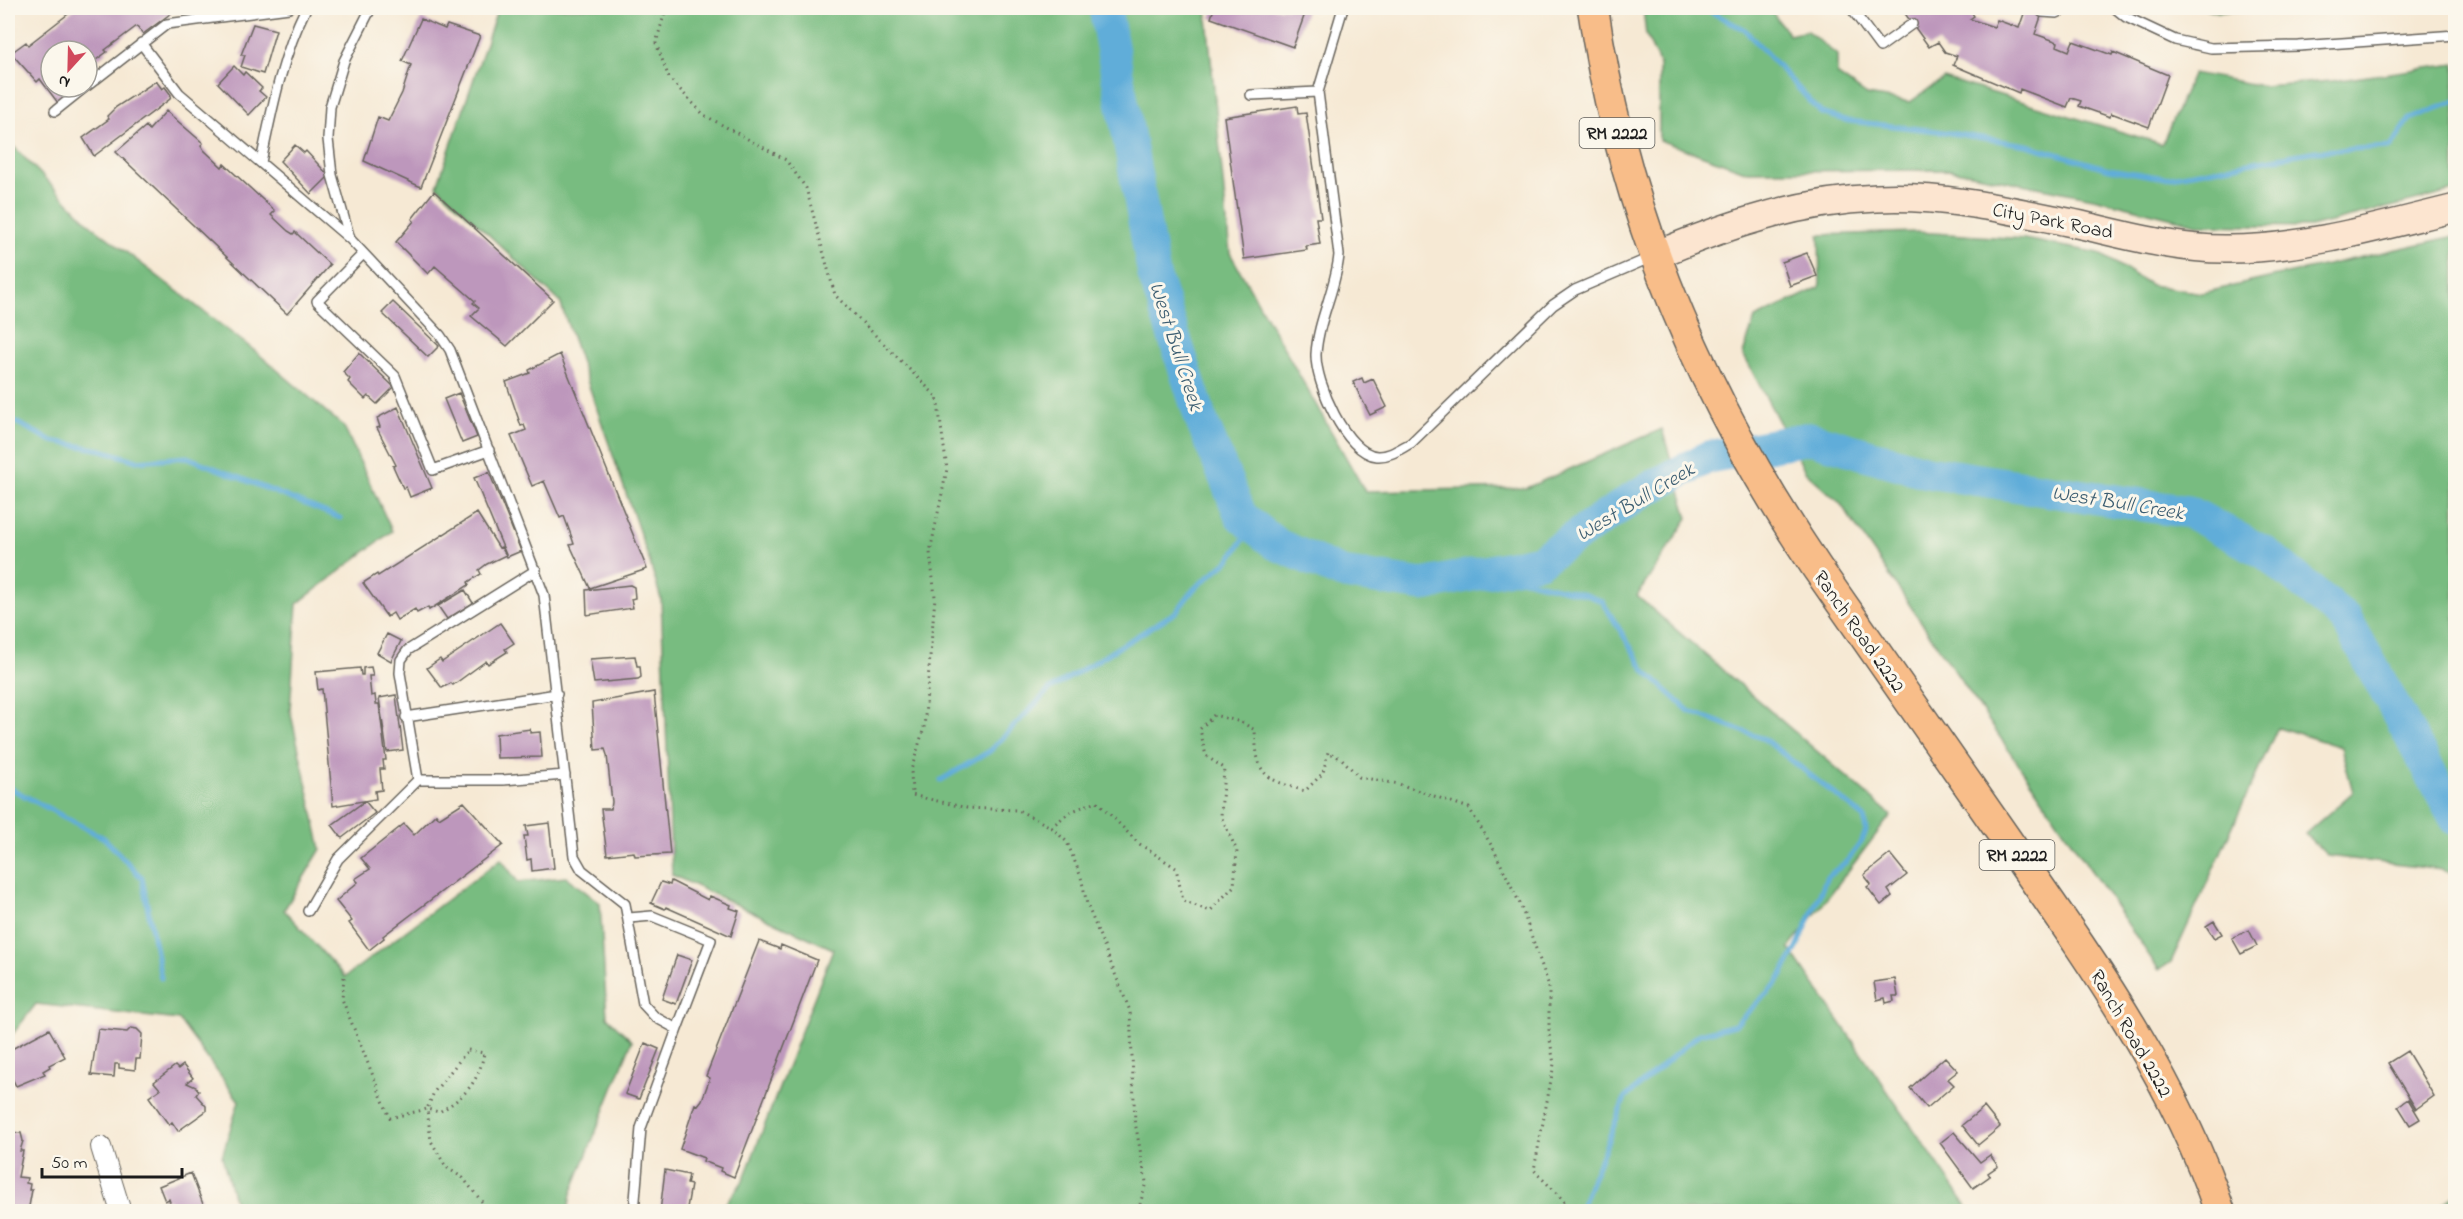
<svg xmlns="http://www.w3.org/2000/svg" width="2463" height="1219" font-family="'Indie Flower',sans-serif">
  <rect width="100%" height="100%" fill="#fbf7ec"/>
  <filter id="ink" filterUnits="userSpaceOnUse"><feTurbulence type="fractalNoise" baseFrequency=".0167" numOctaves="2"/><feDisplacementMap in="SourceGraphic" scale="12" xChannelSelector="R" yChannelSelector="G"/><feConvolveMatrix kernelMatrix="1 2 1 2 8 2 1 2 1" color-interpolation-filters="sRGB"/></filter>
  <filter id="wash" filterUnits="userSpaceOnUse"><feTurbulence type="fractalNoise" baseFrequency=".008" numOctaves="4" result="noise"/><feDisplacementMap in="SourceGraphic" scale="24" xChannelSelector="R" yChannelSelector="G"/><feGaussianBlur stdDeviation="1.35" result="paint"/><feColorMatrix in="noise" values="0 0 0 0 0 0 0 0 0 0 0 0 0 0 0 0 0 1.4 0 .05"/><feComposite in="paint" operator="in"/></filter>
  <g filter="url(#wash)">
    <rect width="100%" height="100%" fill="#f6e9d4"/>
    <path fill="#78bc80" stroke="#4a6c4e" stroke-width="1.5" d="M498 8H1206L1230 253 1365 491 1526 488 1662 429 1688 518 1637 596 1891 815 1789 948 1970 1211H720L743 1181 833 949 672 875 661 599 649 560 560 302 437 186Z
      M1643 8H1769L1789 35 1807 31 1837 55V74L1867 95 1910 102 1944 78 2162 144 2193 73 2263 86 2332 81 2455 64V191L2310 227 2201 225 2093 198 1951 170 1745 171 1659 140V63L1646 35Z
      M2203 8H2277L2218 12Z
      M8 141 91 225 255 351 344 427 392 531 297 604 290 710 321 849 284 910 345 977 501 859 518 882 566 877 600 903 607 1017 632 1041 571 1194 568 1211H237L222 1156 239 1101 179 1020 36 1004 8 1040Z
      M1918 232 2024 239 2099 253 2151 285 2202 293 2455 236V875L2442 870 2328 856 2305 834 2353 792 2341 747 2278 727 2171 962 2159 970 1840 503 1805 471 1743 354 1755 318 1820 287 1819 235Z
      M2455 1194V1211H2433Z"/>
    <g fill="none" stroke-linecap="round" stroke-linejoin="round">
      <path stroke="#61add9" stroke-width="5" d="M1704 8 1745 30 1821 113 1849 121 1937 131 2027 145 2109 169 2165 178 2316 151 2391 147 2410 119 2456 101
        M8 418 52 441 102 450 137 461 187 457 340 518
        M1488 571 1586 595 1602 601 1646 672 1689 711 1764 739 1864 817 1866 831 1862 841 1847 861 1827 877 1797 948 1777 983 1735 1025 1699 1034 1625 1098 1579 1212
        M941 780 990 751 1049 690 1176 612 1194 589 1230 559 1253 525
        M8 787 104 838 142 878 161 978"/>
      <path stroke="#61add9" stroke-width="33" d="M1105 8 1154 275 1202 422 1241 516 1276 544 1342 573 1423 585 1539 561 1641 493 1708 457 1810 438 1927 472 2189 512 2267 554 2346 619 2456 819"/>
    </g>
    <g id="blocks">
      <path fill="#bd97bc" d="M76 8H178L143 34 137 26 105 50 107 52 89 65 96 74 87 81V51H51V87H79L58 103 40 79 37 82 11 53 26 42 28 45Z
        M1214 8H1307L1293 47 1211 18Z
        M1901 8H1969L1974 16 1970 19 1994 27 1997 20 2019 28 2026 8H2044L2035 34 2058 42 2057 46 2069 51 2073 41 2112 55 2113 52 2168 75 2149 127 2111 113 2110 117 2079 106 2081 101 2071 98 2067 107 2020 89 2019 93 1953 65 1957 56 1945 52 1938 42 1929 47Z
        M421 19 445 29 447 25 480 36 421 187 364 161 378 117 388 121 402 93 411 65 402 61Z
        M253 24 276 30 263 74 241 67 245 55H241Z
        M234 66 243 75 245 72 262 88 259 91 266 97 249 115 218 83Z
        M156 81 162 89 165 87 171 95 170 99 94 156 83 138 109 119 107 116 116 107Z
        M1297 106 1298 114 1306 113 1321 218H1316L1320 244 1306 246 1307 250 1244 259 1224 117Z
        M166 111 203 143 201 145 204 150 222 167 224 164 275 211 271 215 288 231 293 234 295 232 330 265 287 314 116 152 146 126 149 130Z
        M295 145 304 153 306 151 329 176 311 194 280 161Z
        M434 191 553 300 507 346 471 316 479 308 473 303 475 301 435 266 428 274 396 242 414 221 412 219Z
        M1807 253 1817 276 1790 286 1782 262Z
        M393 302 439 346 428 357 382 313Z
        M359 353 394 387 377 404 368 396 365 399 348 382 350 379 343 372Z
        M560 354 647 569 590 588 570 545 574 544 572 538 564 516 560 518 544 481 532 486 511 436 526 430 524 425 521 426 506 382 530 373 529 370Z
        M1362 378 1364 383 1373 379 1387 407 1370 415 1353 382Z
        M459 393 477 437 462 443 444 399Z
        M398 407 432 488 410 497 406 487 403 488 393 466 396 465 377 428 380 427 377 418Z
        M489 472 521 551 507 557 474 478Z
        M477 513 499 548 501 547 506 555 487 564 479 570 481 574 468 582 469 585 429 610 428 607 417 613 415 609 397 620 393 613 387 617 363 583 377 574 378 576Z
        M630 585 634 587 635 598 631 599 633 608 587 615 586 590Z
        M465 590 473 603 447 619 438 606Z
        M500 623 514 643 505 649 507 652 488 664 486 661 453 685 451 683 442 688 427 668 440 659 442 662Z
        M387 634 401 641 391 661 377 653Z
        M635 656 637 666H640L641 677 638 679 594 683 590 659Z
        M371 667 373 676H369L371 696 375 695 376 704H379L386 760H383L384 769H380L382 790 375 791 376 799 333 806 322 689 318 690 316 672 360 668 361 675H363V668Z
        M654 692 670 854 635 856 634 852 607 855 601 809H611L612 802 607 755 605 749 595 750 592 703Z
        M396 695 403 750 387 752 379 698Z
        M530 729V733L540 732 542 757 497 758 496 734Z
        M365 801 375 813 342 838 332 825Z
        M464 802 503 845 383 936 384 938 369 950 349 923 352 921 336 901 358 882 355 879 370 869 361 858 404 824 414 835 436 814 439 818Z
        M549 823 554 868 532 871 531 859 527 860 524 836H528L526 826Z
        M1890 854 1907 875 1888 890 1892 896 1881 905 1867 887 1871 884 1864 875Z
        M671 881 708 900 710 896 731 905 730 908 739 911 731 936 666 907 665 909 651 903 661 882 670 885Z
        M2214 921 2222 934 2214 938 2206 926Z
        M2249 930 2257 946 2241 954 2232 938Z
        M759 941 780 949 781 945 817 960 734 1177 720 1171 721 1168 703 1161 704 1158 680 1149 695 1104 698 1105 702 1100 710 1078 706 1076Z
        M677 955 692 960 676 1004 662 999Z
        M1895 979 1898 996H1893L1894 1001 1886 1003 1885 998 1877 1000 1874 982Z
        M131 1028 137 1029 142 1034 140 1059H136L135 1070 119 1068V1064H115L114 1077 91 1075 98 1029 127 1032Z
        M49 1029 65 1057 49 1065 50 1067 43 1071 45 1074 16 1086 8 1070V1051Z
        M645 1043 659 1049 639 1099 625 1094Z
        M2407 1051 2434 1096 2416 1109 2388 1063Z
        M1945 1057 1958 1071 1948 1079 1954 1085 1927 1108 1910 1088Z
        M183 1065 193 1078 187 1083 196 1087 199 1091 196 1095 206 1106V1111L178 1131 172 1122 169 1125 149 1097 160 1089 154 1082 175 1066 178 1069Z
        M2408 1099 2420 1119 2410 1125 2398 1106Z
        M1984 1107 2000 1127 1978 1145 1962 1125Z
        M8 1132 21 1133 23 1141 20 1151H23L18 1177 27 1178 26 1183 30 1184 29 1190H32L28 1212H8Z
        M1954 1132 1980 1162 1990 1155 1998 1166 1988 1173 1990 1176 1973 1188 1940 1143Z
        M665 1170 689 1175 687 1184 691 1185 687 1208H683V1212H660Z
        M191 1173 206 1212H167L165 1204 170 1202 169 1199 165 1201 159 1186Z"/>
    </g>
  </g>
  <g filter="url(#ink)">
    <use href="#blocks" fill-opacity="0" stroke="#68645c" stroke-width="1.5"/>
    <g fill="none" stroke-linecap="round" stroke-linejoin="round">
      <defs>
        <path id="lane" d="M371 8 344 61 330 107 328 139 332 175 350 239 440 335 450 350 544 595 574 856 582 870 625 904 643 1004 655 1017 677 1029 641 1128 634 1212
          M1343 8 1318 92 1339 255C1336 289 1318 320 1316 354 1315 382 1346 454 1377 456 1390 457 1401 448 1411 443L1553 305 1575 290 1652 257
          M1851 8 1880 47 1912 24
          M2115 8 2126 17 2175 40 2211 48 2299 46 2456 35
          M2042 12 2057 13 2067 8
          M141 43 179 93 350 239
          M87 86 167 24 289 8
          M1251 95 1318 92
          M55 111 85 87
          M261 162C272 109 282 56 306 8
          M363 254 317 301 395 376 433 470 489 450
          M536 570 408 650 401 660 400 673 418 780H503L565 775
          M406 717 557 694
          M308 911 338 859 418 780
          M629 918 652 916 711 940 677 1029"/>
        <path id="street" d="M101 1147 121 1212"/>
        <path id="secondary" d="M1654 256C1726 225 1799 201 1877 198 1936 195 1996 207 2053 219 2110 230 2169 250 2228 249 2305 249 2381 226 2456 208"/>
        <path id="primary" d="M1593 8C1622 211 1702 398 1817 568 1885 666 1953 764 2022 862 2098 971 2177 1084 2220 1212"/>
      </defs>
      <use href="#lane" stroke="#68645c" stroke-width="12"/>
      <use href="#street" stroke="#68645c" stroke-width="22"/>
      <use href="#secondary" stroke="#68645c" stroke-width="30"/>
      <use href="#primary" stroke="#68645c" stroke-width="33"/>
      <path stroke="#68645c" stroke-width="3" stroke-dasharray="1.5 4.5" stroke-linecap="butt" d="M666 8 656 43 669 78 704 115 786 160 806 188 835 295 937 397 947 469 930 552 935 597 924 728 911 770 912 795 967 808 1018 810 1051 827 1067 842 1081 877 1087 904 1130 1011 1135 1122 1146 1182 1138 1212
        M1051 827 1070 812 1097 801 1138 843 1176 868 1183 901 1210 911 1234 886 1237 851 1221 816 1224 768 1206 756 1200 729 1214 715 1241 722 1255 730C1257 776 1262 778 1305 791L1323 773 1328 752 1342 759 1359 777 1399 784 1469 808 1493 848 1521 906 1549 986V1034L1554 1064 1534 1170C1545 1183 1560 1194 1568 1208L1565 1212
        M344 977 342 999 390 1118 427 1109 431 1141 446 1167 463 1178 490 1212
        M468 1050 484 1053C479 1082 464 1098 439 1112L427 1109 434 1092Z"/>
      <use href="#lane" stroke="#fff" stroke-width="9"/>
      <use href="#street" stroke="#fff" stroke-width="20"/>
      <use href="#secondary" stroke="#fce5d0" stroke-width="27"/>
      <use href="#primary" stroke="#f8bd89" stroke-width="30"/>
    </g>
  </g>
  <g text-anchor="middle" stroke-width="6" stroke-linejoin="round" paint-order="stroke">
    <g fill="#fbf7ec" stroke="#5f5e5a" stroke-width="1.5">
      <rect x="1579.5" y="118" width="75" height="30" rx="4.5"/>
      <rect x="1979.5" y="840" width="75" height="30" rx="4.5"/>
    </g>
    <g font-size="18" font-weight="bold" fill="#1c1c1c">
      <text x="1617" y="139">RM 2222</text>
      <text x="2017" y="861">RM 2222</text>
    </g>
    <g font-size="20" fill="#1c1c1c" stroke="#fbf7ec">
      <text transform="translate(2053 220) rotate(11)" y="7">City Park Road</text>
      <text transform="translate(1860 631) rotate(55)" y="7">Ranch Road 2222</text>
      <text transform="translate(2132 1033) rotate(60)" y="7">Ranch Road 2222</text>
    </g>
    <g font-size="21" font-style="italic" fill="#3b5d71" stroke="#fbf7ec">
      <text transform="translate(1177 346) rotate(72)" y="7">West Bull Creek</text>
      <text transform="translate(1635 501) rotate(-31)" y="7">West Bull Creek</text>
      <text transform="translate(2118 502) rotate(9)" y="7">West Bull Creek</text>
    </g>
  </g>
  <rect width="2463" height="1219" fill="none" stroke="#fbf7ec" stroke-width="30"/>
  <g transform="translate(69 69) rotate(202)"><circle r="28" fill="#fbf7ec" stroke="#a29f99" stroke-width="1.5"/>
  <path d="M0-4.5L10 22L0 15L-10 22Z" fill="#d1495b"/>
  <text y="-9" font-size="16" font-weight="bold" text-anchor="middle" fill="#1c1c1c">N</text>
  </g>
  <path d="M42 1168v9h140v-9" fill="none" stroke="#1c1c1c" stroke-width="3"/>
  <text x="51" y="1168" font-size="18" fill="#1c1c1c" stroke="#fbf7ec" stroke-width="4.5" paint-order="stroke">50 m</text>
</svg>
